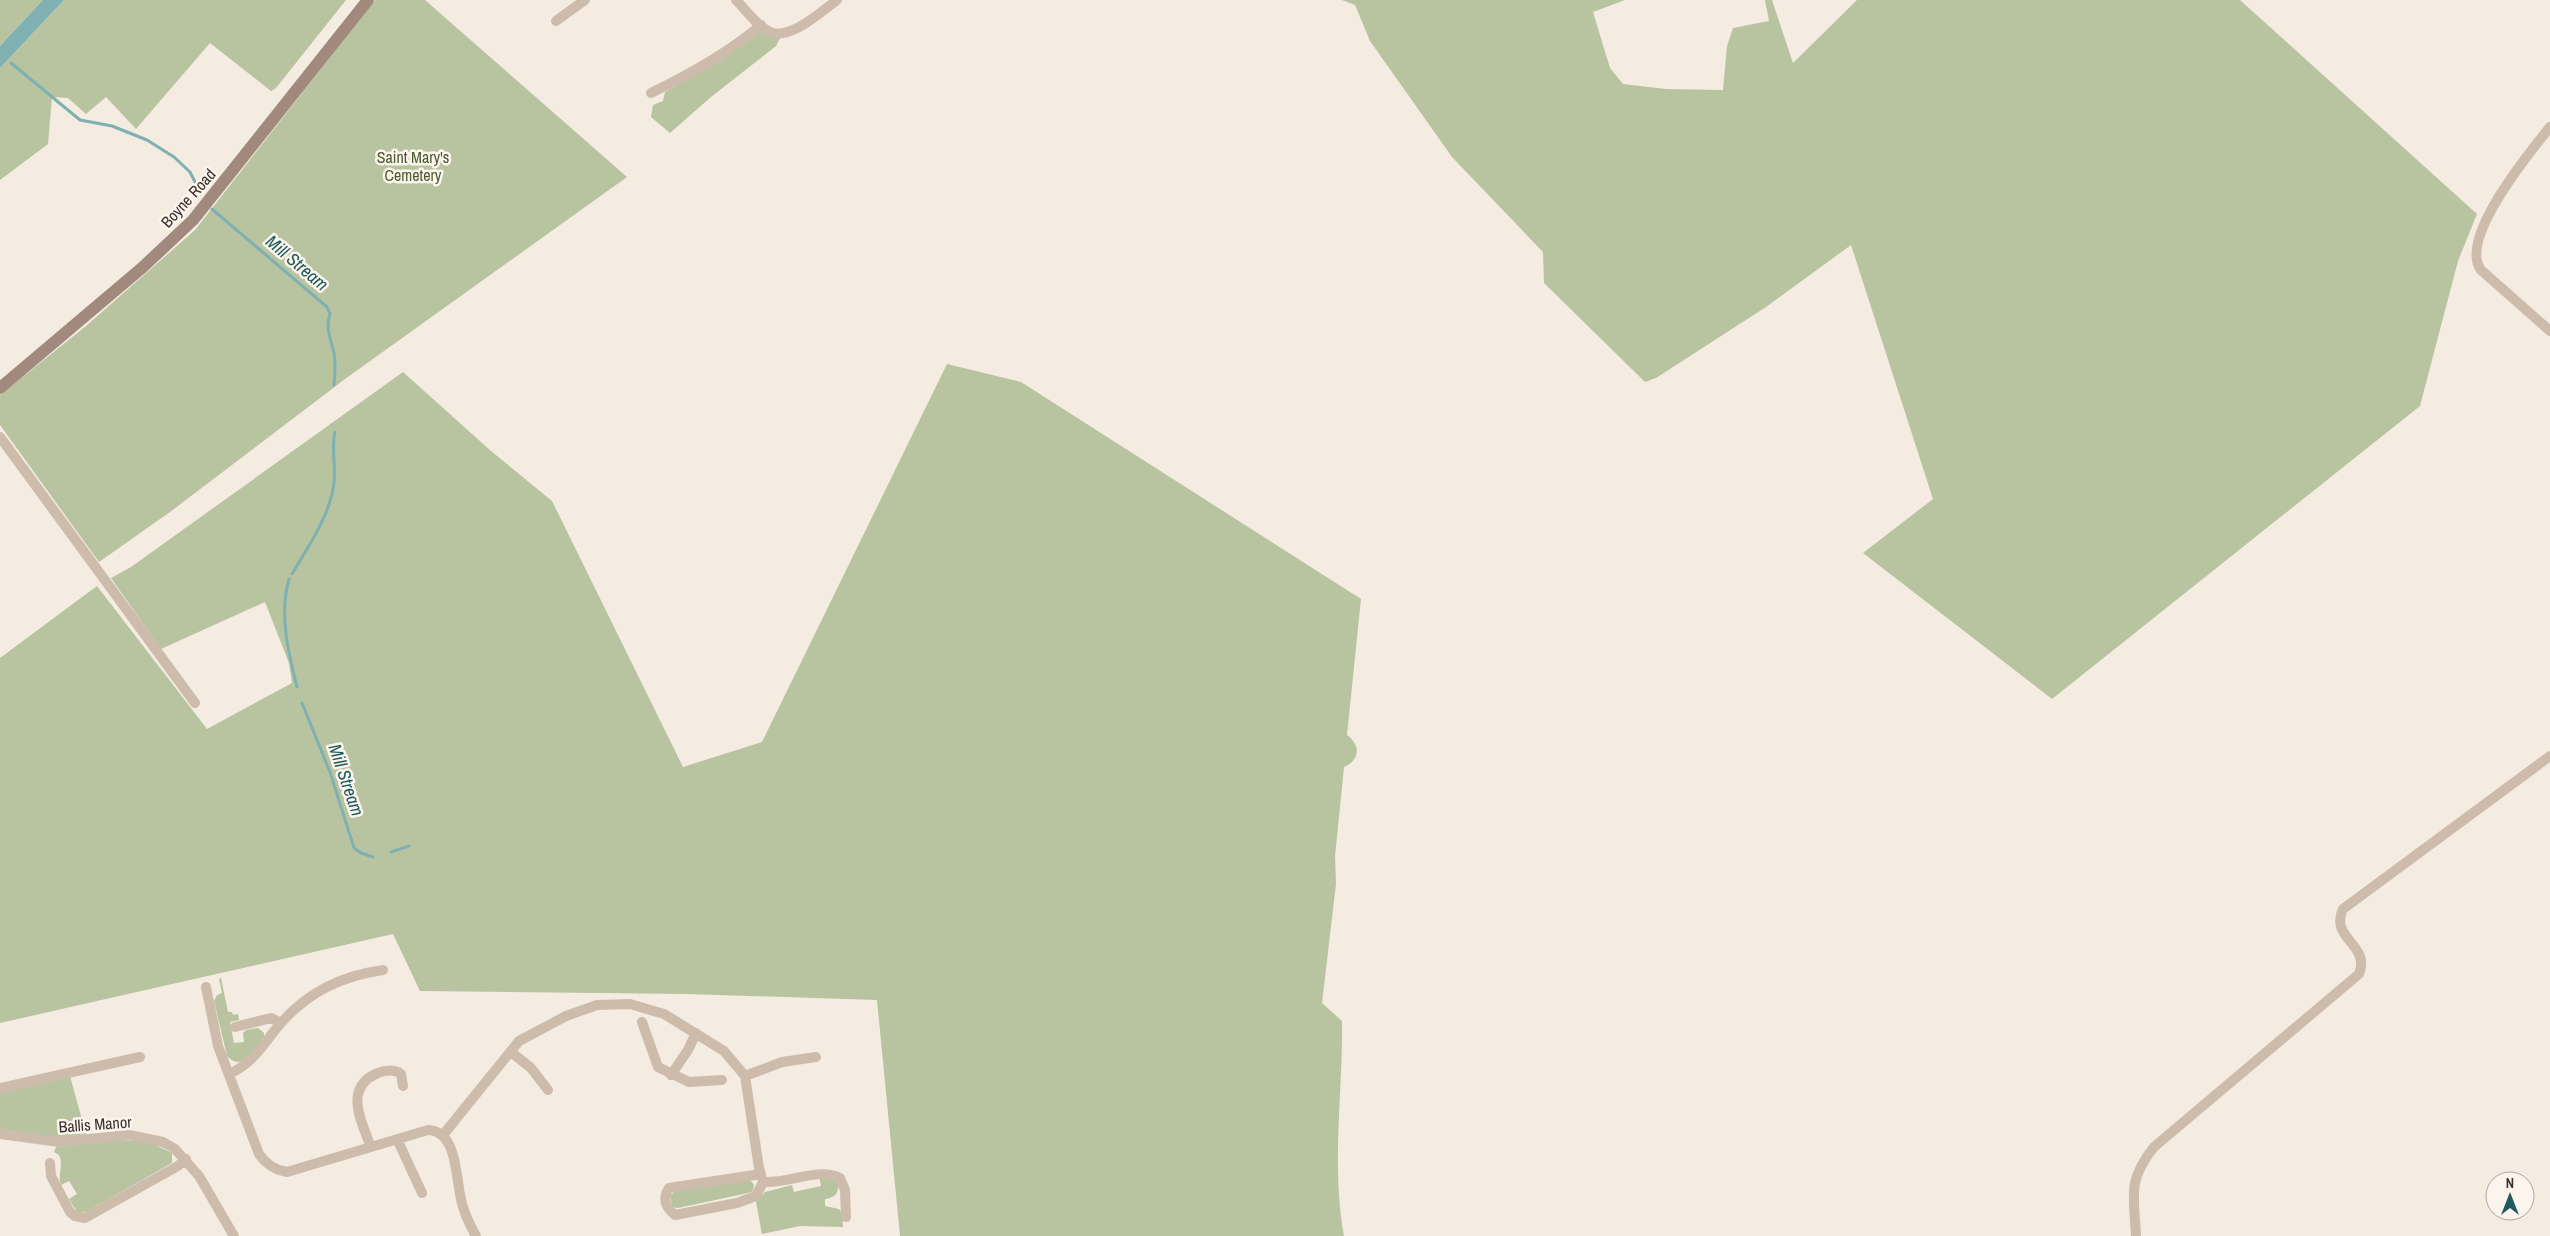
<svg xmlns="http://www.w3.org/2000/svg" width="2550" height="1236" font-family="'Archivo Narrow',sans-serif">
  <rect width="100%" height="100%" fill="#f4ebe1"/>
  <path fill="#b8c4a0" d="M0 0H43L0 46Z
    M64 0H346L276 88 271 91 210 43 136 129 106 97 86 114 68 98 52 97 48 144 0 180V68Z
    M375 0H425L627 177 345 379 170 512 99 562 0 425V395L86 326 195 230Z
    M1342 0H1625L1593 12 1610 68 1623 84 1666 89 1723 90 1727 46 1733 28 1769 21 1765 0H1772L1793 63 1857 0H2240L2477 214 2458 261 2420 406 2052 699 1863 553 1933 499 1851 245 1766 307 1656 378 1645 382 1544 283 1543 252 1452 157 1370 41 1355 5Z
    M762 29 781 36 776 46 711 97 670 133 651 117 653 105 663 101 665 92 724 58Z
    M947 364 1021 382 1361 599 1347 735C1361 745 1360 760 1344 767L1335 856 1336 884 1322 1003 1342 1021C1343 1092 1331 1165 1344 1236H900L877 1000 687 994 420 991 393 934 0 1023V658L97 586 207 729 292 683 289 663 265 602 161 649 111 578 131 567 403 372 491 451 552 501 683 767 762 742Z
    M221 978 228 1012H232L233 1015 238 1014 239 1020 230 1022 234 1043 244 1042 243 1033 246 1030 258 1028 264 1033V1037C254 1049 242 1073 227 1056L214 1001 217 995 222 993 219 979Z
    M70 1076 86 1134 59 1138 0 1129V1091Z
    M122 1140 149 1142 172 1153V1163L86 1212H77L69 1199 77 1194 69 1181 61 1185C57 1175 64 1166 59 1155L54 1152 56 1147Z
    M819 1176 837 1179C840 1192 837 1197 825 1199V1206L839 1209 842 1213 843 1227 800 1226 762 1234 756 1202 765 1192 792 1185 794 1192 821 1186Z
    M745 1181H751L754 1185 753 1191 748 1193 678 1208 672 1207 670 1196 676 1190Z"/>
  <path fill="#7fb0b2" d="M43 0H64L0 68V46Z"/>
  <g fill="none" stroke-linecap="round" stroke-linejoin="round">
    <path stroke="#7fb0b2" stroke-width="3" d="M11 63 80 120 112 126 147 140 174 157 190 172 201 194
      M212 209 327 307 330 314C325 328 331 339 334 353 336 363 335 374 334 385
      M292 574C308 547 331 514 334 482 336 465 331 449 335 432
      M289 579C279 613 288 652 297 687
      M302 703 330 772 354 848 361 853 373 857
      M391 852 409 846"/>
    <path stroke="#cdbbac" stroke-width="10" d="M736 0C745 9 757 26 770 32 790 41 822 11 837 0
      M556 21 585 0
      M651 93C690 74 728 53 761 25
      M2550 127C2529 153 2458 239 2481 270L2550 331
      M0 437 195 703
      M206 987 218 1046 259 1154C266 1164 274 1170 287 1172L428 1130C460 1131 455 1185 463 1207 466 1217 471 1227 476 1236
      M642 1022 658 1067 689 1082 722 1080
      M235 1027 271 1018 281 1023
      M511 1052 531 1068 548 1090
      M229 1074C254 1063 263 1044 280 1024 308 992 341 976 383 970
      M671 1075 688 1050 696 1033
      M745 1076 782 1062 816 1057
      M0 1088 140 1057
      M0 1134 59 1142 129 1135 163 1142 175 1149 199 1176 234 1236
      M443 1135 519 1041 566 1016 597 1005 630 1004 664 1014 724 1051 745 1076 759 1168 763 1182C789 1184 817 1167 840 1178L845 1190 846 1217
      M397 1139 422 1193
      M371 1147C361 1121 343 1087 378 1073 385 1070 395 1069 401 1074L403 1086
      M50 1163 51 1176 70 1212 75 1216 85 1218 178 1166 186 1159
      M761 1174 669 1188C662 1199 665 1207 675 1215L737 1203 756 1196 763 1182
      M2136 1236C2134 1195 2127 1181 2154 1147L2359 974C2371 944 2329 939 2343 909L2550 756"/>
    <path stroke="#a18a7d" stroke-width="12" d="M0 388 143 267 193 220 368 0"/>
  </g>
  <g text-anchor="middle" stroke-width="5" stroke-linejoin="round" paint-order="stroke">
    <g font-size="16" fill="#4a5a2e" stroke="#fbf5ee">
      <text x="413" y="163">Saint Mary's<tspan x="413" dy="18">Cemetery</tspan></text>
    </g>
    <g font-size="16" fill="#3b302b" stroke="#fbf5ee">
      <text transform="translate(188 198) rotate(-48)" y="6">Boyne Road</text>
      <text transform="translate(95 1124) rotate(-4)" y="6">Ballis Manor</text>
    </g>
    <g font-size="18" font-style="italic" fill="#1f5a5e" stroke="#fbf5ee">
      <text transform="translate(297 263) rotate(40)" y="6">Mill Stream</text>
      <text transform="translate(346 780) rotate(71)" y="6">Mill Stream</text>
    </g>
  </g>
  <g transform="translate(2510 1196)"><circle r="24" fill="#fbf5ee" stroke="#aea6a0"/>
  <path d="M0-4L9 19L0 12L-9 19Z" fill="#1f5a5e"/>
  <text y="-8" font-size="14" font-weight="bold" text-anchor="middle" fill="#3b302b">N</text>
  </g>
</svg>
